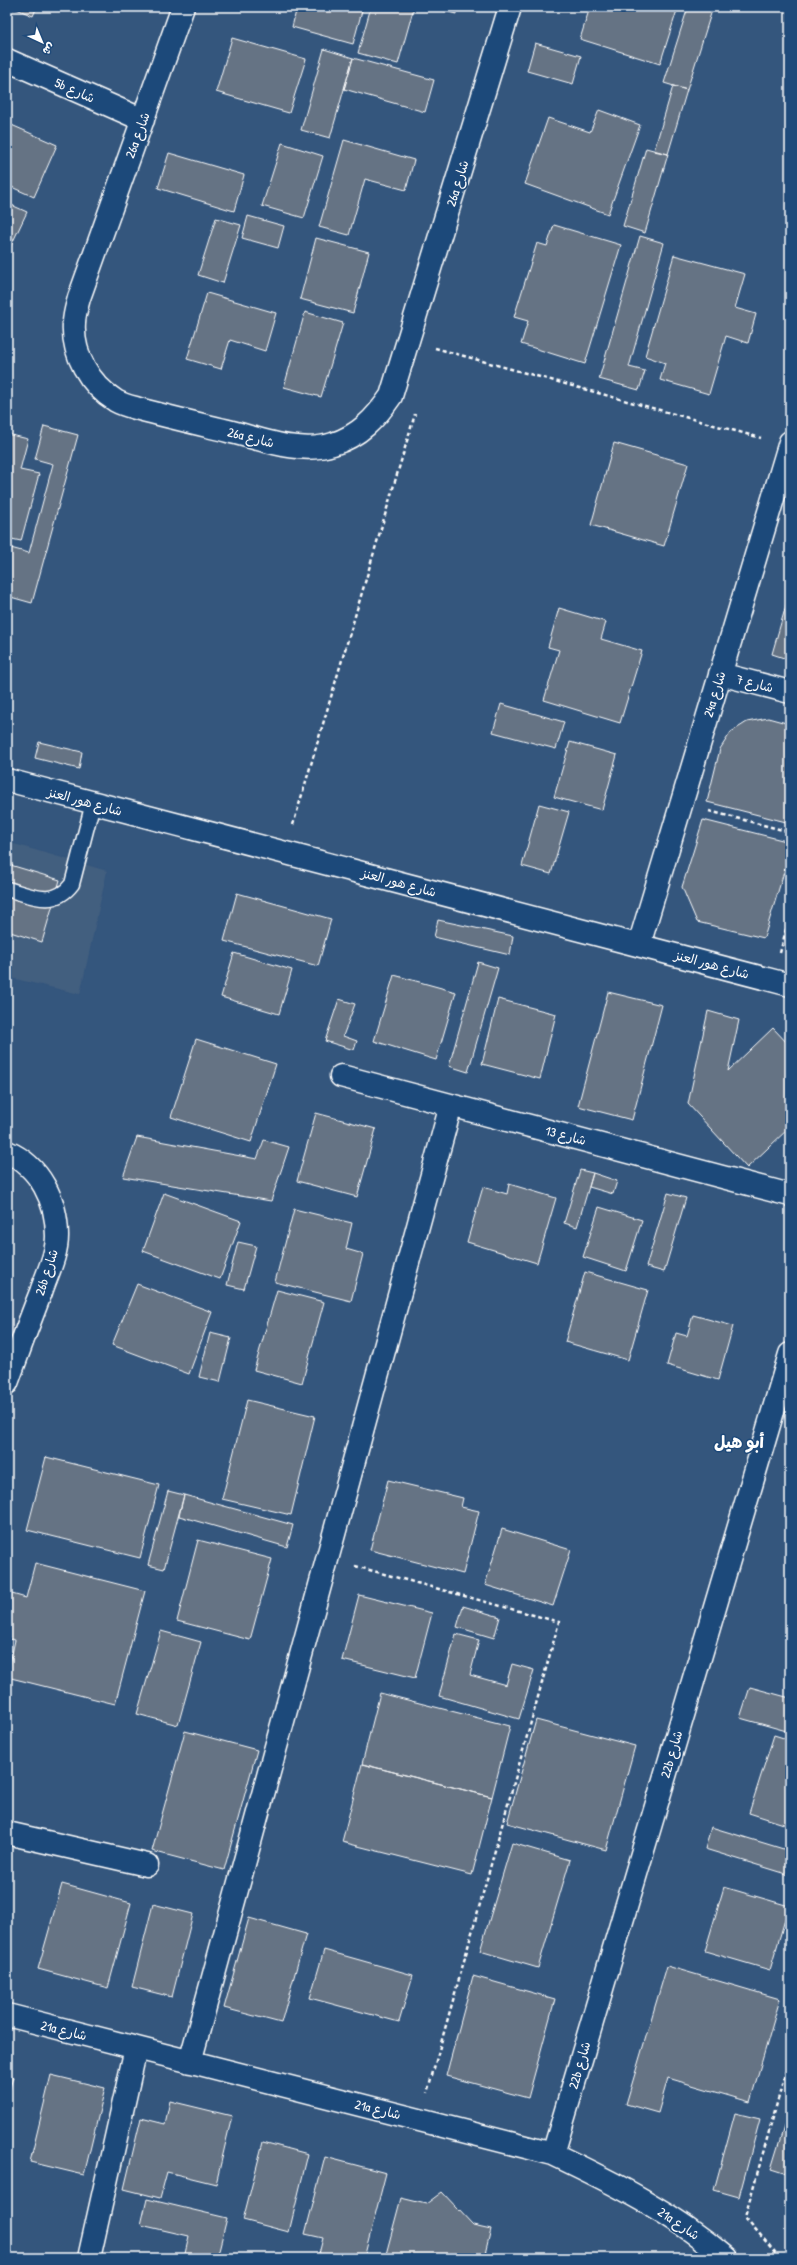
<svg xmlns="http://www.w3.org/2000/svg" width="797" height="2265" font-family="'Patrick Hand','Playpen Sans Arabic',sans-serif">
  <rect width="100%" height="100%" fill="#34567d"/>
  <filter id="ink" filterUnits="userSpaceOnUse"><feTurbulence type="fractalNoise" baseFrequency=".025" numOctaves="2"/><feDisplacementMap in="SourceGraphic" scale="8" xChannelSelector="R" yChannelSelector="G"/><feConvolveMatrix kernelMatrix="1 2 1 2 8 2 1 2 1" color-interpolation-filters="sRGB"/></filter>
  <g filter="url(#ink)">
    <path fill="#435f7f" d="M7 842 107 871 80 994 7 977Z"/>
    <path fill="#657384" stroke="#fff" d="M12 7H37L33 16Z
      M297 7H363L353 44 292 27Z
      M371 7H414L398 64 358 53Z
      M429 7H457L456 14Z
      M590 7H678L660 64 580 39Z
      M688 7H713L687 90 664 83Z
      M232 38 306 59 289 113 216 92Z
      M535 43 581 56 573 84 527 71Z
      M324 49 353 58 330 138 301 130Z
      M353 58 434 80 425 112 344 89Z
      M673 86 687 90 668 154 654 151Z
      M599 110 640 125 608 214 525 184 548 118 590 132Z
      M7 123 57 145 34 197 7 185Z
      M344 140 414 160 406 190 365 179 349 235 319 227Z
      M282 143 323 156 304 218 262 206Z
      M646 148 668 154 645 233 623 226Z
      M169 153 244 175 234 211 158 188Z
      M7 203 27 212 7 254Z
      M248 216 284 226 278 248 242 238Z
      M216 218 241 225 223 283 198 275Z
      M554 225 621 245 585 364 521 344 528 321 514 317 537 243 547 246Z
      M640 236 664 243 629 367 645 371 639 390 599 379Z
      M316 238 369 252 353 313 300 299Z
      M674 255 745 274 735 308 756 314 748 343 726 336 709 394 660 380 665 363 645 356Z
      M207 293 276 313 265 351 230 340 221 369 187 359Z
      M305 312 343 323 321 397 284 387Z
      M44 426 78 435 32 603 7 596V547L29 553 53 464 35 459Z
      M7 434 28 439 20 470 39 474 21 541 7 538Z
      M614 443 688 464 664 546 591 525Z
      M789 595H790V660L772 654Z
      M559 608 606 622 601 639 642 651 620 723 544 700 559 650 548 647Z
      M501 704 564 722 556 749 493 732Z
      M768 718 790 724V823L707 802 720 749 731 732 747 722Z
      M39 742 82 752 79 769 35 758Z
      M570 742 617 755 602 810 554 797Z
      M539 804 569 812 551 874 522 866Z
      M703 820 790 842V852L764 938 697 922 682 887Z
      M7 864 60 880 42 942 7 931Z
      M237 893 331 919 318 966 224 941Z
      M438 920 513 936 510 955 434 937Z
      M234 953 292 970 279 1014 221 997Z
      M478 962 498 968 468 1072 449 1066Z
      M394 975 456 992 436 1060 374 1041Z
      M608 992 662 1005 632 1120 578 1106Z
      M339 999 355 1004 343 1036 357 1041 354 1050 325 1041Z
      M498 999 556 1014 540 1079 482 1064Z
      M708 1011 739 1020 728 1071 773 1028 790 1046V1127L747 1168 688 1104Z
      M196 1039 276 1064 251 1142 171 1117Z
      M316 1113 376 1129 357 1197 297 1181Z
      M137 1137 257 1159 264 1140 289 1147 271 1201 123 1177Z
      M580 1170 593 1173 577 1227 564 1223Z
      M593 1173 617 1181 613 1194 589 1187Z
      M509 1184 556 1198 537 1263 467 1242 483 1187 507 1194Z
      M164 1193 241 1221 220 1279 143 1251Z
      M668 1193 686 1198 664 1272 646 1267Z
      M599 1207 642 1220 626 1271 583 1257Z
      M294 1209 352 1223 346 1249 363 1254 351 1301 275 1282Z
      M238 1242 256 1246 244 1289 227 1285Z
      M585 1272 648 1290 628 1360 565 1342Z
      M137 1284 212 1312 189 1374 112 1345Z
      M277 1290 324 1302 302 1383 254 1370Z
      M693 1315 733 1326 718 1380 667 1365 676 1333 687 1336Z
      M210 1333 231 1338 220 1382 199 1377Z
      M247 1400 315 1416 291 1515 222 1499Z
      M46 1457 159 1485 140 1558 27 1530Z
      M388 1480 463 1498 461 1507 479 1511 463 1574 370 1550Z
      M168 1491 184 1495 164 1569 148 1565Z
      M184 1495 293 1525 287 1547 179 1516Z
      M502 1529 571 1550 553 1606 485 1585Z
      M198 1540 272 1559 250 1640 177 1621Z
      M35 1563 145 1591 115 1704 7 1677 15 1640 7 1638V1613L12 1594 26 1598Z
      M359 1595 432 1613 415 1678 342 1660Z
      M463 1606 500 1617 494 1638 457 1627Z
      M161 1631 201 1642 178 1725 137 1714Z
      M456 1634 479 1640 470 1675 506 1685 512 1664 534 1670 519 1719 439 1696Z
      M750 1687 790 1698V1732L740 1718Z
      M380 1693 510 1726 492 1797 362 1764Z
      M536 1720 635 1746 606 1850 507 1823Z
      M185 1731 257 1750 224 1870 152 1851Z
      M774 1735 790 1740V1826L749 1813Z
      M362 1764 492 1797 472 1875 342 1842Z
      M711 1827 790 1851V1875L705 1849Z
      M512 1843 570 1860 538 1968 480 1951Z
      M62 1884 131 1903 108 1988 38 1969Z
      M724 1887 789 1906 770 1970 705 1951Z
      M153 1904 193 1914 172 1997 132 1987Z
      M249 1918 306 1934 281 2023 224 2008Z
      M324 1950 413 1975 399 2022 310 1998Z
      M667 1966 780 1999 750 2102 668 2078 658 2113 626 2104Z
      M473 1976 555 1999 528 2098 446 2076Z
      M7 2075 13 2077 7 2099Z
      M51 2075 105 2088 84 2175 30 2162Z
      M170 2101 232 2116 216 2184 167 2172 160 2198 124 2189 141 2118 165 2124Z
      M735 2113 760 2119 739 2197 714 2190Z
      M786 2120 790 2122V2175L771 2169Z
      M263 2142 308 2154 289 2232 243 2220Z
      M325 2157 386 2173 364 2258H318L323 2238 305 2234Z
      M442 2192 473 2225 491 2229 484 2258H385L401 2198 426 2204Z
      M147 2199 227 2218 217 2258H184L189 2236 141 2225Z"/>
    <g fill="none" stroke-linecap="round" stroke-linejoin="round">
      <defs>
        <path id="lane" d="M7 889C32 896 54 908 72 884L93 803"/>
        <path id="street" d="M183 7 79 298C77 306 74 315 74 323 72 354 89 384 116 401 123 405 132 407 139 409 169 417 199 424 228 431 261 439 300 455 333 444 359 436 376 418 391 396L510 7
          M7 60 143 120
          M720 674 790 692
          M639 945 790 442
          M341 1076 790 1195
          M7 1152C40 1166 57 1201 57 1236 57 1255 47 1274 41 1292 29 1322 18 1353 7 1383
          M7 1833 147 1865
          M7 2015 553 2154C614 2183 674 2213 726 2258
          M190 2062 451 1105
          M553 2154 790 1354
          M89 2258 136 2048"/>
        <path id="secondary" d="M7 780 790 985"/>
      </defs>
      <use href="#lane" stroke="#fff" stroke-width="17"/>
      <use href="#street" stroke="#fff" stroke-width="25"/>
      <use href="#secondary" stroke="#fff" stroke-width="25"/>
      <path stroke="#fff" stroke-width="2.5" stroke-dasharray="4 3" stroke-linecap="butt" d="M435 348 761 438
        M709 811 790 832
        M293 825 415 414
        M780 953 790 914
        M355 1566 559 1622 427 2093
        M780 2258 745 2217 790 2057"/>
      <use href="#lane" stroke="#1f4a7a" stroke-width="14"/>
      <use href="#street" stroke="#1f4a7a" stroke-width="22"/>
      <use href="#secondary" stroke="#1f4a7a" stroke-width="22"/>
    </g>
  </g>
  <g text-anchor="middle" stroke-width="3" stroke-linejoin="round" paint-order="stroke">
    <g font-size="13" fill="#fff" stroke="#1f4a7a">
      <text transform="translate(75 90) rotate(24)" y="5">5b شارع</text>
      <text transform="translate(137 135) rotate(-70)" y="5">26a شارع</text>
      <text transform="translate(457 183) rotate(-73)" y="5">26a شارع</text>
      <text transform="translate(251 437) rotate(14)" y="5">26a شارع</text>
      <text transform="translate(755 683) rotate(14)" y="5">شارع 7</text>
      <text transform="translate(714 694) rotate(-73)" y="5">24a شارع</text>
      <text transform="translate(85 801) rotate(15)" y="5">شارع هور العنز</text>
      <text transform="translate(399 882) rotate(15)" y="5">شارع هور العنز</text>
      <text transform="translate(712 964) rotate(15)" y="5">شارع هور العنز</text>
      <text transform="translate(566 1135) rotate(15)" y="5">شارع 13</text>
      <text transform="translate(46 1272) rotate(-72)" y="5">26b شارع</text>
      <text transform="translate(671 1754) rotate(-74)" y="5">22b شارع</text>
      <text transform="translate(64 2030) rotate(14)" y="5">21a شارع</text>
      <text transform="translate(579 2065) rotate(-74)" y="5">22b شارع</text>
      <text transform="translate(378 2109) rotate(14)" y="5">21a شارع</text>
      <text transform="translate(679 2223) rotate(34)" y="5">21a شارع</text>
    </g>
    <g font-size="17" font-weight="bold" fill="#fff" stroke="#1f4a7a">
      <text x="739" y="1448">أبو هيل</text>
    </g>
  </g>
  <rect width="797" height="2265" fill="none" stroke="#1f4a7a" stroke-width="24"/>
  <rect x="12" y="12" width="773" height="2241" fill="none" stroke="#fff" stroke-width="1.5" filter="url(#ink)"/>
  <g transform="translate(42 42) rotate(136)" stroke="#1f4a7a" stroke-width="3" paint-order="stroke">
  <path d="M0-3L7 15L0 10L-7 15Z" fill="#ffffff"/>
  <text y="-6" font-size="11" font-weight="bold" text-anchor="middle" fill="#ffffff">ش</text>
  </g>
</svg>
